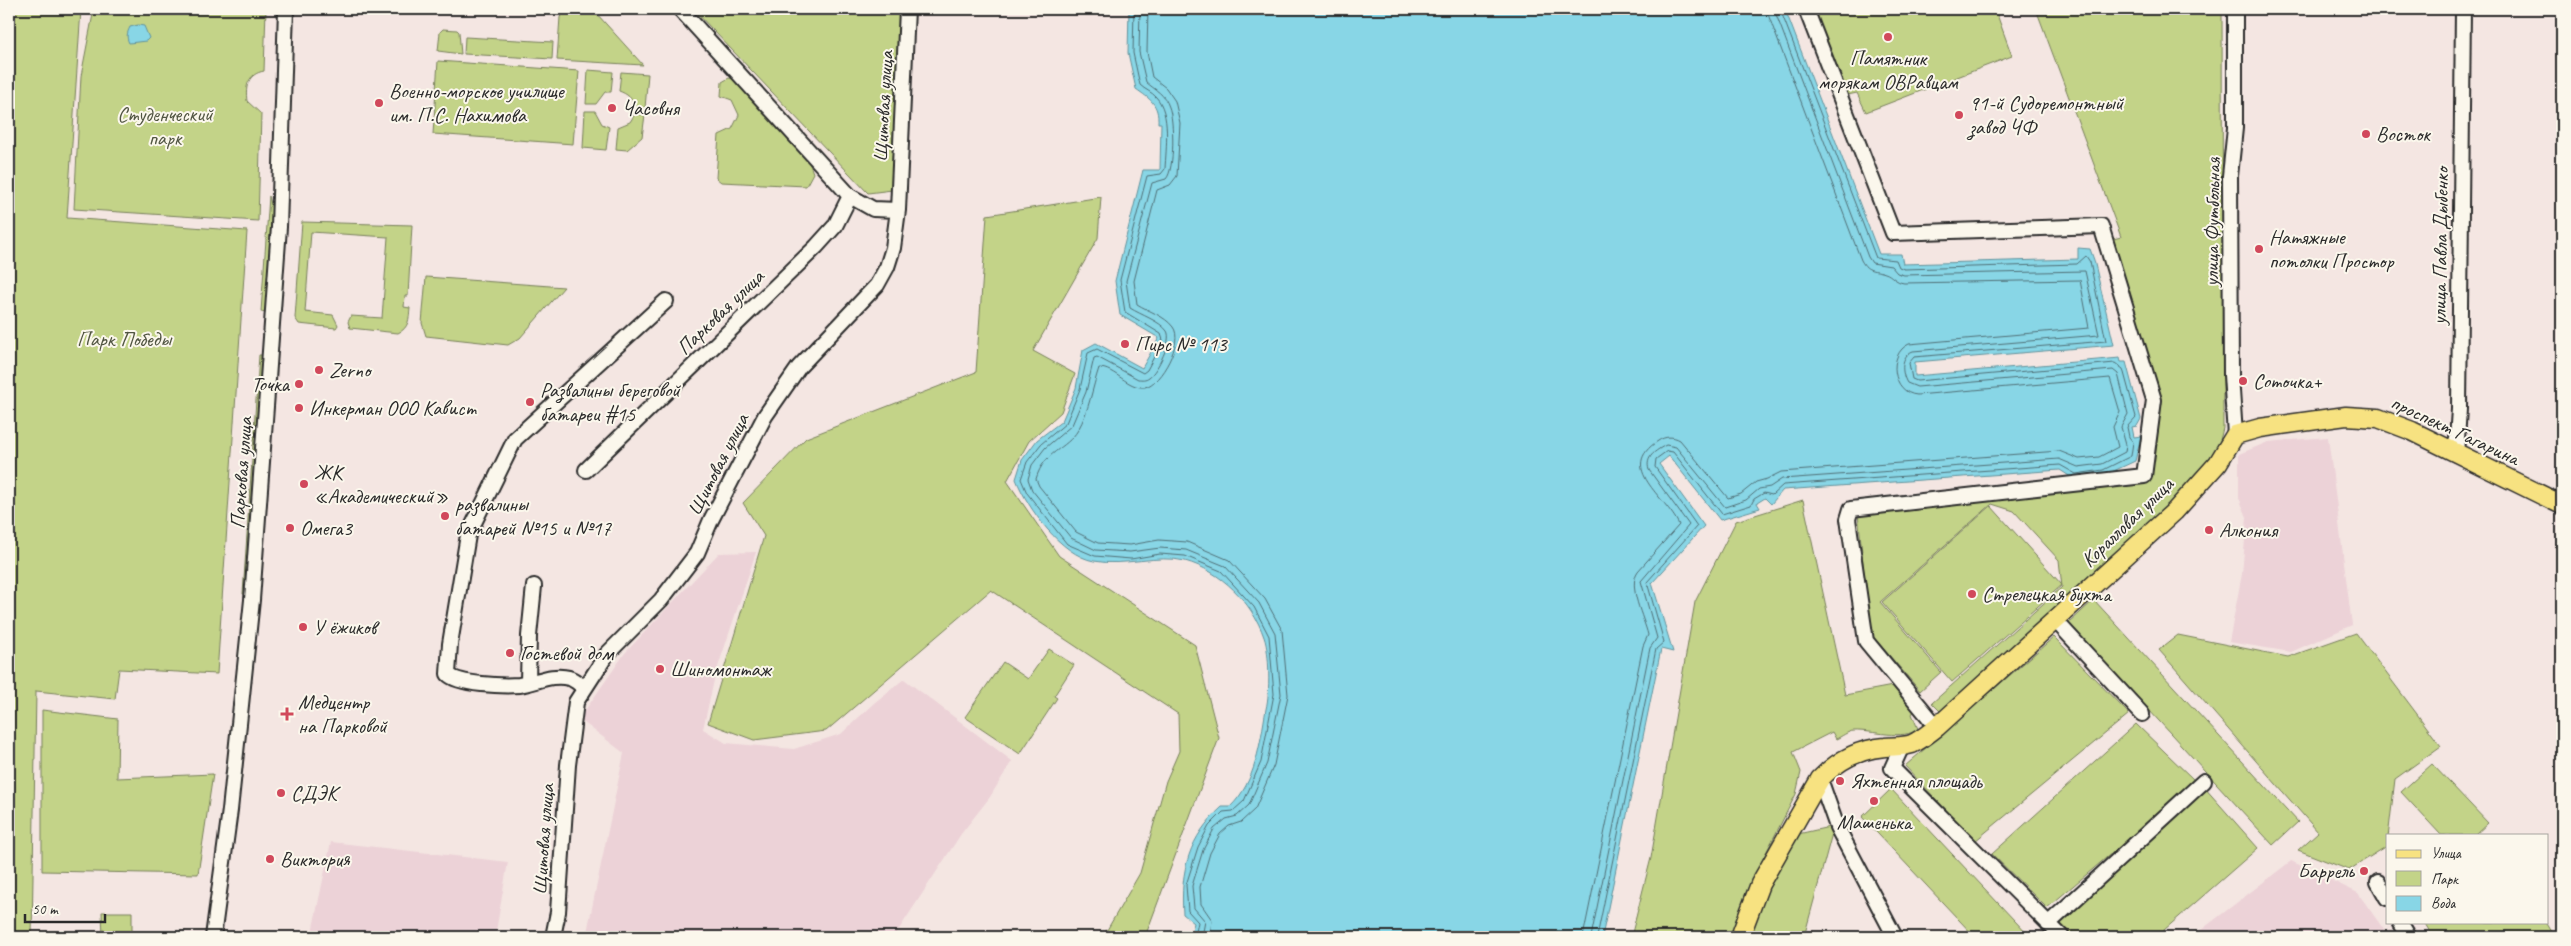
<svg xmlns="http://www.w3.org/2000/svg" width="2571" height="946" font-family="Caveat,sans-serif">
  <rect width="100%" height="100%" fill="#f4e6e2"/>
  <filter id="ink" filterUnits="userSpaceOnUse"><feTurbulence type="fractalNoise" baseFrequency=".02" numOctaves="2"/><feDisplacementMap in="SourceGraphic" scale="10" xChannelSelector="R" yChannelSelector="G"/><feConvolveMatrix kernelMatrix="1 2 1 2 8 2 1 2 1" color-interpolation-filters="sRGB"/></filter>
  <g filter="url(#ink)">
    <path fill="#ecd2d7" d="M2328 437 2352 625 2291 652 2229 642 2242 574 2247 517 2239 498V454L2268 442Z
      M756 552 715 676 703 729 726 743 794 749 841 734 874 703 904 679 1012 761 990 797 961 834 894 937H586L624 753 579 719 625 653 719 553Z
      M331 842 508 862 495 937H311Z
      M2291 861 2358 893 2389 937H2192Z"/>
    <path fill="#c3d388" stroke="#777f5a" d="M9 9H81L67 218 247 231 217 674 119 669 115 699 36 691 32 937H9Z
      M94 9H266L264 71C248 74 245 86 247 101L261 114 258 221 74 209 81 76Z
      M693 9H902L892 190 868 193Z
      M1810 9H1995L2012 56 1866 112 1857 93 1843 96Z
      M2036 9H2222L2223 428 2216 457 2175 504 1942 713 1932 703 2062 587 2059 560 2014 511 1992 504 1880 602 1941 672 1920 691 1870 633 1858 513 2151 471 2152 412 2102 242 2121 237Z
      M565 12 597 14 643 65 557 60 560 17Z
      M443 29 457 30 459 32 461 54 438 51 440 32Z
      M465 37 553 42 552 59 464 54Z
      M438 61 579 71 573 144 433 134Z
      M588 70 613 72 611 92H605L596 104H586Z
      M621 72 648 74 645 108 634 107C633 98 627 94 619 91Z
      M729 78 737 80 809 162 813 173 806 186 721 182 716 178 719 135 732 129 739 115 732 100 721 96 722 82Z
      M585 111H595L602 124 609 127 606 150 583 148Z
      M635 114 645 115 642 137 627 150 616 149 618 127 630 122Z
      M269 196 274 217 267 313 261 312Z
      M1101 197 1098 238 1033 351 1075 374 1061 412 1029 441 1007 481 1059 556 1195 645 1219 738 1145 937H1103L1140 873 1166 781 1179 751 1178 714 991 590 826 731 754 740 708 723 764 536 743 503 806 438 976 372 987 215Z
      M302 222 412 225 408 296H405L404 307 410 308C409 319 409 328 398 333L350 328 348 322 351 316 382 318 388 237 311 232 305 312 333 315 338 325 336 328 299 324 295 318Z
      M426 277 564 287 520 338 508 345 426 336 422 323Z
      M259 355H265L248 594H243Z
      M1803 500 1845 695 1898 685 1916 708 1912 714 1918 729C1904 741 1871 730 1854 731 1848 731 1841 737 1836 739L1832 732 1793 752 1801 772 1796 794 1746 892 1732 937H1631L1651 858 1695 602 1736 521Z
      M1991 506 2062 585 1952 682 1882 602Z
      M2094 600 2298 822 2273 845 2069 623Z
      M2356 633 2441 746 2395 779 2387 846 2349 870 2298 850 2318 832 2159 650 2178 635 2288 657Z
      M2054 637 2129 714 1975 841 1905 766Z
      M1049 649 1074 665 1054 696 1057 698 1020 754 965 717 1003 662 1028 679Z
      M42 710 118 719 117 778 213 774 198 874 42 871Z
      M2136 724 2194 780 2166 807 2047 908 1992 854Z
      M2432 764 2488 823 2475 835H2441L2401 792Z
      M2204 787 2258 848 2156 937H2072L2057 921Z
      M1891 789 2030 937H1975L1862 817Z
      M1834 826 1804 937H1744L1754 905 1798 834Z
      M102 912H132V937H103Z
      M2424 922H2545L2554 937H2433Z"/>
    <path fill="#88d6e6" stroke="#63929b" d="M1129 9H1785L1879 254H1901L1903 264 2078 259V248L2090 249 2094 260 2114 345 1915 362V376L2120 358 2121 362H2126L2141 419 2137 426 2132 427 2134 437 2141 436 2135 461 2105 475 2074 479 2060 470 1783 490 1771 504 1765 498 1757 503 1760 508 1720 520 1669 456 1659 464 1704 526 1652 583 1673 652 1661 649 1602 937H1190L1194 923 1183 914C1180 870 1189 837 1222 807H1230C1256 782 1260 743 1266 709 1270 693 1270 653 1264 637 1252 602 1221 571 1185 561 1158 554 1124 567 1094 561 1061 555 1028 509 1016 479L1022 460 1037 440 1062 421 1076 388 1083 350 1096 343 1142 368 1159 338 1120 315 1115 281 1143 170H1160L1161 123H1158C1159 104 1150 99 1136 89L1128 53Z
      M138 25 144 26 149 38 146 41 129 43C126 37 127 33 130 27Z"/>
    <g fill="none" stroke-linecap="round" stroke-linejoin="round">
      <path stroke="#506f76" stroke-width="1" d="M1134 9 1133 53 1140 85C1145 90 1152 92 1156 97 1171 113 1166 148 1165 169L1161 174 1147 176 1120 280 1125 312 1161 334 1163 340 1147 370 1143 373 1097 349 1088 353 1080 389 1066 423 1041 444 1027 462 1021 479 1027 493 1067 544 1095 556 1131 559 1160 554 1185 556 1221 571 1254 607 1269 636 1274 694 1261 762 1244 801 1233 811 1223 812 1209 826 1198 847 1186 885 1188 911 1198 922 1195 937
        M1140 9 1139 52 1146 82C1155 90 1165 94 1169 107 1174 119 1175 170 1166 179L1152 183 1126 281 1130 308C1141 315 1160 321 1167 331 1173 340 1157 372 1149 377 1145 380 1142 379 1138 379L1097 357 1094 358 1086 392 1072 425 1045 448 1032 465 1028 479 1032 490 1071 538 1096 550 1130 552 1160 548 1186 550 1225 566 1259 603 1275 633 1281 694 1267 763 1249 805 1237 816 1226 819 1214 829 1203 850 1192 886 1194 908 1205 921 1202 937
        M1148 9 1147 52 1152 77 1166 88 1175 101 1180 123 1177 176 1170 185 1157 190 1134 281 1137 304C1148 311 1165 316 1173 327 1184 341 1161 384 1145 387 1128 389 1115 368 1099 368 1092 389 1089 411 1078 430 1066 450 1044 451 1036 479L1039 486 1076 532 1098 543 1130 545 1159 540 1187 542 1229 560 1265 599 1282 630 1288 695 1274 765 1255 809 1241 822 1229 826 1220 834 1210 853 1200 887 1201 904 1212 920 1210 937
        M1583 937 1643 646 1648 635C1644 618 1627 586 1638 571L1679 525C1666 496 1616 468 1658 441 1665 436 1673 436 1680 440L1728 498 1741 494 1756 482 1767 479 1781 472 2059 451 2079 459 2099 457 2118 447 2113 427 2120 412 2110 378 1917 395C1892 393 1887 354 1909 344L2089 328 2080 280 1904 283C1895 282 1892 275 1885 273 1874 269 1868 273 1861 260L1766 9
        M1591 937 1650 648 1657 638 1641 581 1689 525 1649 470C1645 457 1655 451 1666 445L1676 447 1725 507 1746 500 1759 489 1770 487 1782 479 2059 459 2078 467 2102 464 2125 452 2126 445 2121 427 2128 414 2118 374 2113 370 1917 387 1907 383C1901 373 1900 356 1913 351L2099 335 2085 271 1904 275 1897 273 1891 266 1872 263 1868 257 1774 9
        M1597 937 1656 649 1664 642 1647 582 1697 526 1655 467 1656 459 1667 451 1673 452 1722 514 1751 505 1754 499 1764 493 1772 495 1783 485 2060 465 2076 474 2103 470 2131 456 2133 442 2129 437 2127 427 2136 417 2123 369 2115 363 1917 381 1912 379 1909 363 1914 357 2106 341 2090 262 2086 256 2077 264 1904 269 1899 267 1896 260 1876 258 1780 9"/>
      <defs>
        <path id="minor" d="M680 9 850 196 873 209 898 210
          M1806 9 1893 233 2101 226 2154 400 2144 476 1851 509 1848 519 1866 641 1937 727
          M2235 9V128L2230 176 2231 375 2235 435
          M2456 454 2459 409 2463 9
          M586 470 816 247 835 226 850 196
          M2055 620 2142 714
          M528 682 529 636 534 586
          M585 688C580 685 574 679 569 678 552 673 535 683 519 685 504 686 458 685 448 674L450 644 468 535 515 439 666 301
          M1902 746 1892 768 2062 937
          M1820 779 1837 827 1895 937
          M2378 882 2387 898
          M2400 922 2409 937
          M2048 924 2204 781
          M213 937 230 810 252 600 279 227 286 9
          M553 937 558 912 568 765 576 702 607 654 661 600 697 553 711 520 765 416 799 367 877 285 887 267 893 248 898 210 907 9"/>
        <path id="major" d="M1740 937 1760 884 1820 779C1838 760 1859 749 1885 747 1894 746 1903 747 1912 744 1921 740 1929 733 1937 727L2175 511 2218 463 2235 435 2260 428 2346 416 2378 418 2412 431 2562 505"/>
      </defs>
      <use href="#minor" stroke="#2b2b2b" stroke-width="18"/>
      <use href="#major" stroke="#2b2b2b" stroke-width="21"/>
      <use href="#minor" stroke="#fbf7ec" stroke-width="14"/>
      <use href="#major" stroke="#f7e281" stroke-width="18"/>
    </g>
  </g>
  <g fill="#d1495b" stroke="#fbf7ec" stroke-width="2">
    <circle cx="1888" cy="37" r="5"/>
    <circle cx="379" cy="103" r="5"/>
    <circle cx="612" cy="108" r="5"/>
    <circle cx="1959" cy="115" r="5"/>
    <circle cx="2366" cy="134" r="5"/>
    <circle cx="2259" cy="249" r="5"/>
    <circle cx="1125" cy="344" r="5"/>
    <circle cx="319" cy="370" r="5"/>
    <circle cx="2243" cy="381" r="5"/>
    <circle cx="299" cy="384" r="5"/>
    <circle cx="530" cy="402" r="5"/>
    <circle cx="299" cy="408" r="5"/>
    <circle cx="304" cy="484" r="5"/>
    <circle cx="445" cy="516" r="5"/>
    <circle cx="290" cy="528" r="5"/>
    <circle cx="2209" cy="530" r="5"/>
    <circle cx="1972" cy="594" r="5"/>
    <circle cx="303" cy="627" r="5"/>
    <circle cx="510" cy="653" r="5"/>
    <circle cx="660" cy="669" r="5"/>
    <path d="M284.5 706.5h5v5h5v5h-5v5h-5v-5h-5v-5h5z"/>
    <circle cx="1840" cy="781" r="5"/>
    <circle cx="281" cy="793" r="5"/>
    <circle cx="1874" cy="801" r="5"/>
    <circle cx="270" cy="859" r="5"/>
    <circle cx="2364" cy="871" r="5"/>
  </g>
  <g text-anchor="middle" stroke-width="4" stroke-linejoin="round" paint-order="stroke">
    <g font-size="21" fill="#2b2b2b" stroke="#fbf7ec" text-anchor="start">
      <text x="1888" y="65" text-anchor="middle">Памятник<tspan x="1888" dy="24">морякам ОВРавцам</tspan></text>
      <text x="389" y="98">Военно-морское училище<tspan x="389" dy="24">им. П.С. Нахимова</tspan></text>
      <text x="1969" y="110">91-й Судоремонтный<tspan x="1969" dy="24">завод ЧФ</tspan></text>
      <text x="622" y="115">Часовня</text>
      <text x="2376" y="141">Восток</text>
      <text x="2269" y="244">Натяжные<tspan x="2269" dy="24">потолки Простор</tspan></text>
      <text x="1135" y="351">Пирс № 113</text>
      <text x="329" y="377">Zerno</text>
      <text x="2253" y="388">Соточка+</text>
      <text x="289" y="391" text-anchor="end">Точка</text>
      <text x="540" y="397">Развалины береговой<tspan x="540" dy="24">батареи #15</tspan></text>
      <text x="309" y="415">Инкерман ООО Кавист</text>
      <text x="314" y="479">ЖК<tspan x="314" dy="24">«Академический»</tspan></text>
      <text x="455" y="511">развалины<tspan x="455" dy="24">батарей №15 и №17</tspan></text>
      <text x="300" y="535">Омега3</text>
      <text x="2219" y="537">Алкония</text>
      <text x="1982" y="601">Стрелецкая бухта</text>
      <text x="313" y="634">У ёжиков</text>
      <text x="520" y="660">Гостевой дом</text>
      <text x="670" y="676">Шиномонтаж</text>
      <text x="298" y="709">Медцентр<tspan x="298" dy="24">на Парковой</tspan></text>
      <text x="1850" y="788">Яхтенная площадь</text>
      <text x="291" y="800">СДЭК</text>
      <text x="1874" y="829" text-anchor="middle">Машенька</text>
      <text x="280" y="866">Виктория</text>
      <text x="2354" y="878" text-anchor="end">Баррель</text>
    </g>
    <g font-size="21" fill="#2b2b2b" stroke="#fbf7ec">
      <text transform="translate(883 106) rotate(-87)" y="7">Щитовая улица</text>
      <text transform="translate(2212 222) rotate(-89)" y="7">улица Футбольная</text>
      <text transform="translate(2440 246) rotate(-89)" y="7">улица Павла Дыбенко</text>
      <text transform="translate(720 312) rotate(-44)" y="7">Парковая улица</text>
      <text transform="translate(2455 430) rotate(25)" y="7">проспект Гагарина</text>
      <text transform="translate(718 464) rotate(-63)" y="7">Щитовая улица</text>
      <text transform="translate(241 473) rotate(-86)" y="7">Парковая улица</text>
      <text transform="translate(2127 522) rotate(-44)" y="7">Коралловая улица</text>
      <text transform="translate(543 839) rotate(-86)" y="7">Щитовая улица</text>
    </g>
    <g font-size="21" fill="#515542" stroke="#fbf7ec">
      <text x="165" y="121">Студенческий<tspan x="165" dy="24">парк</tspan></text>
      <text x="124" y="346">Парк Победы</text>
    </g>
  </g>
  <rect width="2571" height="946" fill="none" stroke="#fbf7ec" stroke-width="30"/>
  <rect x="15" y="15" width="2541" height="916" fill="none" stroke="#2b2b2b" stroke-width="2" filter="url(#ink)"/>
  <rect x="2386" y="834" width="162" height="90" fill="#fbf7ec" stroke="#a8a59f"/>
  <rect x="2396" y="850" width="25" height="8" fill="#f7e281" stroke="#a8a59f"/>
  <text x="2431" y="858" font-size="15" fill="#2b2b2b">Улица</text>
  <rect x="2396" y="871" width="25" height="15" fill="#c3d388" stroke="#a8a59f"/>
  <text x="2431" y="884" font-size="15" fill="#2b2b2b">Парк</text>
  <rect x="2396" y="896" width="25" height="15" fill="#88d6e6" stroke="#a8a59f"/>
  <text x="2431" y="908" font-size="15" fill="#2b2b2b">Вода</text>
  <path d="M25 914v8h80v-8" fill="none" stroke="#2b2b2b" stroke-width="2.5"/>
  <text x="32" y="914" font-size="15" fill="#2b2b2b" stroke="#fbf7ec" stroke-width="4" paint-order="stroke">50 m</text>
</svg>
